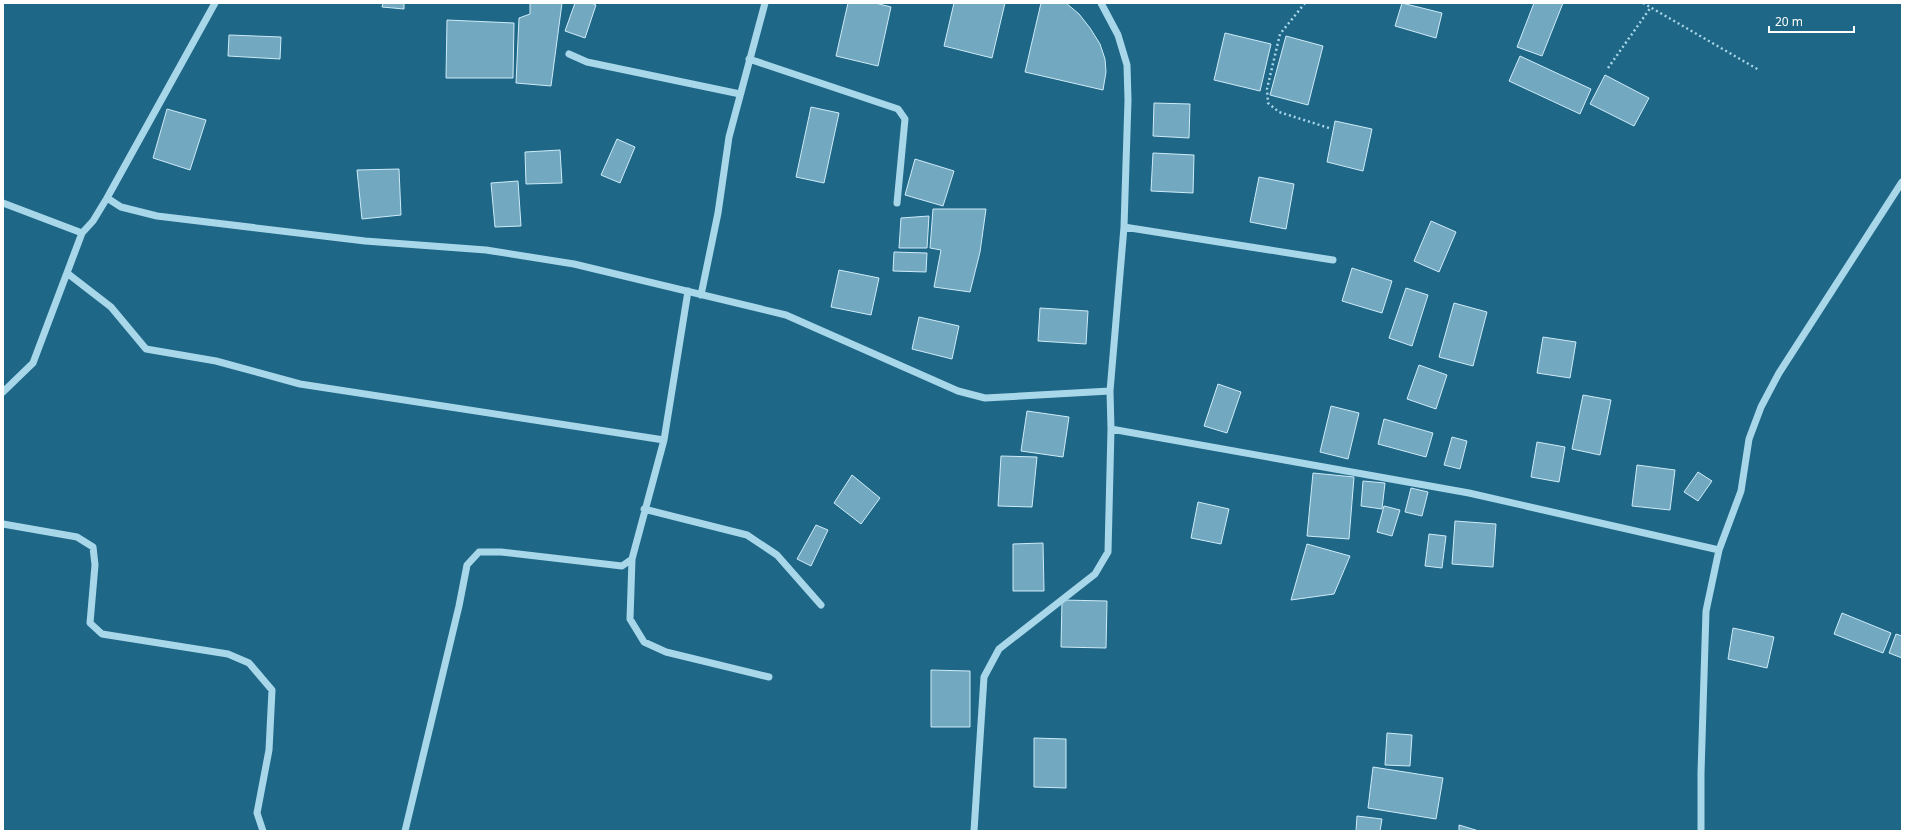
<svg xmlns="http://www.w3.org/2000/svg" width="1905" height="834" font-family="'Noto Sans',sans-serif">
  <rect width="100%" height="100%" fill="#1f6787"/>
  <path fill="#72a9c1" stroke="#ceebf8" d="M383 3H404V9L382 7Z
    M530 3H562L551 86 516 83 519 18 530 14Z
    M575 3H591L596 5 585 38 565 31Z
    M848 3H875L891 7 878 66 836 56Z
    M954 3H1005L992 58 944 46Z
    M1041 3H1066L1079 14 1090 28 1100 44 1105 59 1106 72 1103 90 1025 72Z
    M1402 3 1442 13 1436 38 1395 26Z
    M1534 3H1563L1542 56 1517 47Z
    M447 20 514 23 513 78H446Z
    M1225 33 1271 44 1260 91 1214 80Z
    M229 35 281 37 280 59 228 56Z
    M1286 36 1323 46 1308 105 1270 95Z
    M1520 56 1591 89 1580 114 1509 81Z
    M1605 75 1649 98 1634 126 1590 104Z
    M1154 103 1190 104 1189 138 1153 136Z
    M811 107 839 113 824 183 796 177Z
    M167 109 206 120 190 170 153 158Z
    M1335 121 1372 129 1363 171 1327 162Z
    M617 139 635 147 620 183 601 175Z
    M560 150 562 183 526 184 525 152Z
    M1153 153 1194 155 1193 193 1151 191Z
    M915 159 954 171 943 206 905 195Z
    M399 169 401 215 362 219 357 170Z
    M1259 177 1294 184 1286 229 1250 222Z
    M518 181 521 226 495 227 491 183Z
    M933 209H986L980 252 970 292 934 287 941 250 930 248Z
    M929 216 927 248H899L901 218Z
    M1431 221 1456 232 1439 272 1414 261Z
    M894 252 927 253 926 272 893 271Z
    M1352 268 1392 281 1382 313 1342 301Z
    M839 270 879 278 871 315 831 307Z
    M1406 288 1428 295 1412 346 1389 338Z
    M1454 303 1487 312 1473 366 1439 357Z
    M1040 308 1088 311 1086 344 1038 341Z
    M919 317 959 326 952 359 912 349Z
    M1543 337 1576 342 1570 378 1537 373Z
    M1419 365 1447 375 1436 409 1407 399Z
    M1218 384 1241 392 1227 433 1204 426Z
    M1583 395 1611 400 1600 455 1572 449Z
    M1331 406 1359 413 1348 459 1320 452Z
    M1027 411 1069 417 1063 457 1021 451Z
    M1384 419 1433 433 1426 457 1378 444Z
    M1452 437 1467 441 1460 469 1444 465Z
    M1537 442 1565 447 1559 482 1531 477Z
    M1001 456 1037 457 1032 507 998 506Z
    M1637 465 1675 470 1670 510 1632 506Z
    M1698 472 1712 481 1698 501 1684 492Z
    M1313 473 1354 477 1349 539 1307 536Z
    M852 475 880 498 861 524 834 503Z
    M1363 481 1385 483 1382 509 1361 506Z
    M1411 488 1428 492 1422 516 1405 512Z
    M1198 502 1229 509 1221 544 1191 538Z
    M1384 506 1400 510 1392 536 1377 532Z
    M1455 521 1496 524 1493 567 1452 564Z
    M816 525 828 530 811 566 797 559Z
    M1429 534 1446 536 1442 568 1425 566Z
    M1043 543 1044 591H1013V544Z
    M1307 544 1350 556 1334 594 1291 600Z
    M1062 600 1107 601 1106 648 1061 647Z
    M1842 613 1891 633 1883 653 1834 634Z
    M1733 628 1774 637 1767 668 1728 659Z
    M1896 634 1902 636V658L1889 653Z
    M931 670 970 671V727H931Z
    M1387 733 1412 735 1410 766 1385 765Z
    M1034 738 1066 739V788L1034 787Z
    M1373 767 1443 778 1436 819 1368 808Z
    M1357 816 1382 819 1380 831H1356Z
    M1459 825 1479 831H1459Z"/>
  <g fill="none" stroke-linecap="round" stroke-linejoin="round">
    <path stroke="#a9d7ea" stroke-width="2.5" stroke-dasharray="2 3" stroke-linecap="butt" d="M1305 3 1280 34 1267 89 1268 103 1279 112 1329 128
      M1643 3 1759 70
      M1608 68 1651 7"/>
    <path stroke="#a9d7ea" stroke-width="7" d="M569 54 587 62 740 94
      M749 59 898 109 905 119 897 203
      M107 198 121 207 157 216 365 241 486 250 574 264 786 315 958 391 985 398 1110 391
      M3 203 82 233
      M1124 227 1333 260
      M67 273 111 307 146 349 216 361 300 384 664 440 688 291
      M701 295 718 213 729 137 765 3
      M3 392 33 363 82 233 93 221 107 198 215 3
      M1111 429 1469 493 1719 550
      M644 509 747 535 777 555 821 605
      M3 524 77 537 93 547 95 565 90 623 102 634 228 654 249 663 272 690 269 750 257 813 263 831
      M632 559 630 619 644 642 666 652 769 677
      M405 831 459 606 467 565 479 552H501L622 566 632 559 664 440
      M974 831 984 677 999 649 1095 574 1108 552 1111 429 1110 391 1124 227 1128 100 1127 65 1118 35 1101 3
      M1701 831V773L1706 611 1719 550 1741 491 1749 439 1761 407 1779 373 1902 182"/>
  </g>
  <rect width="1905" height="834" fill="none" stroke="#ffffff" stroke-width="8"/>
  <path d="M1769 26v6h85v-6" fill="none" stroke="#ffffff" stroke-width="2"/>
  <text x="1775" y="26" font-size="12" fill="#ffffff" stroke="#1f6787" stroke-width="3" paint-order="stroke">20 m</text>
</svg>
